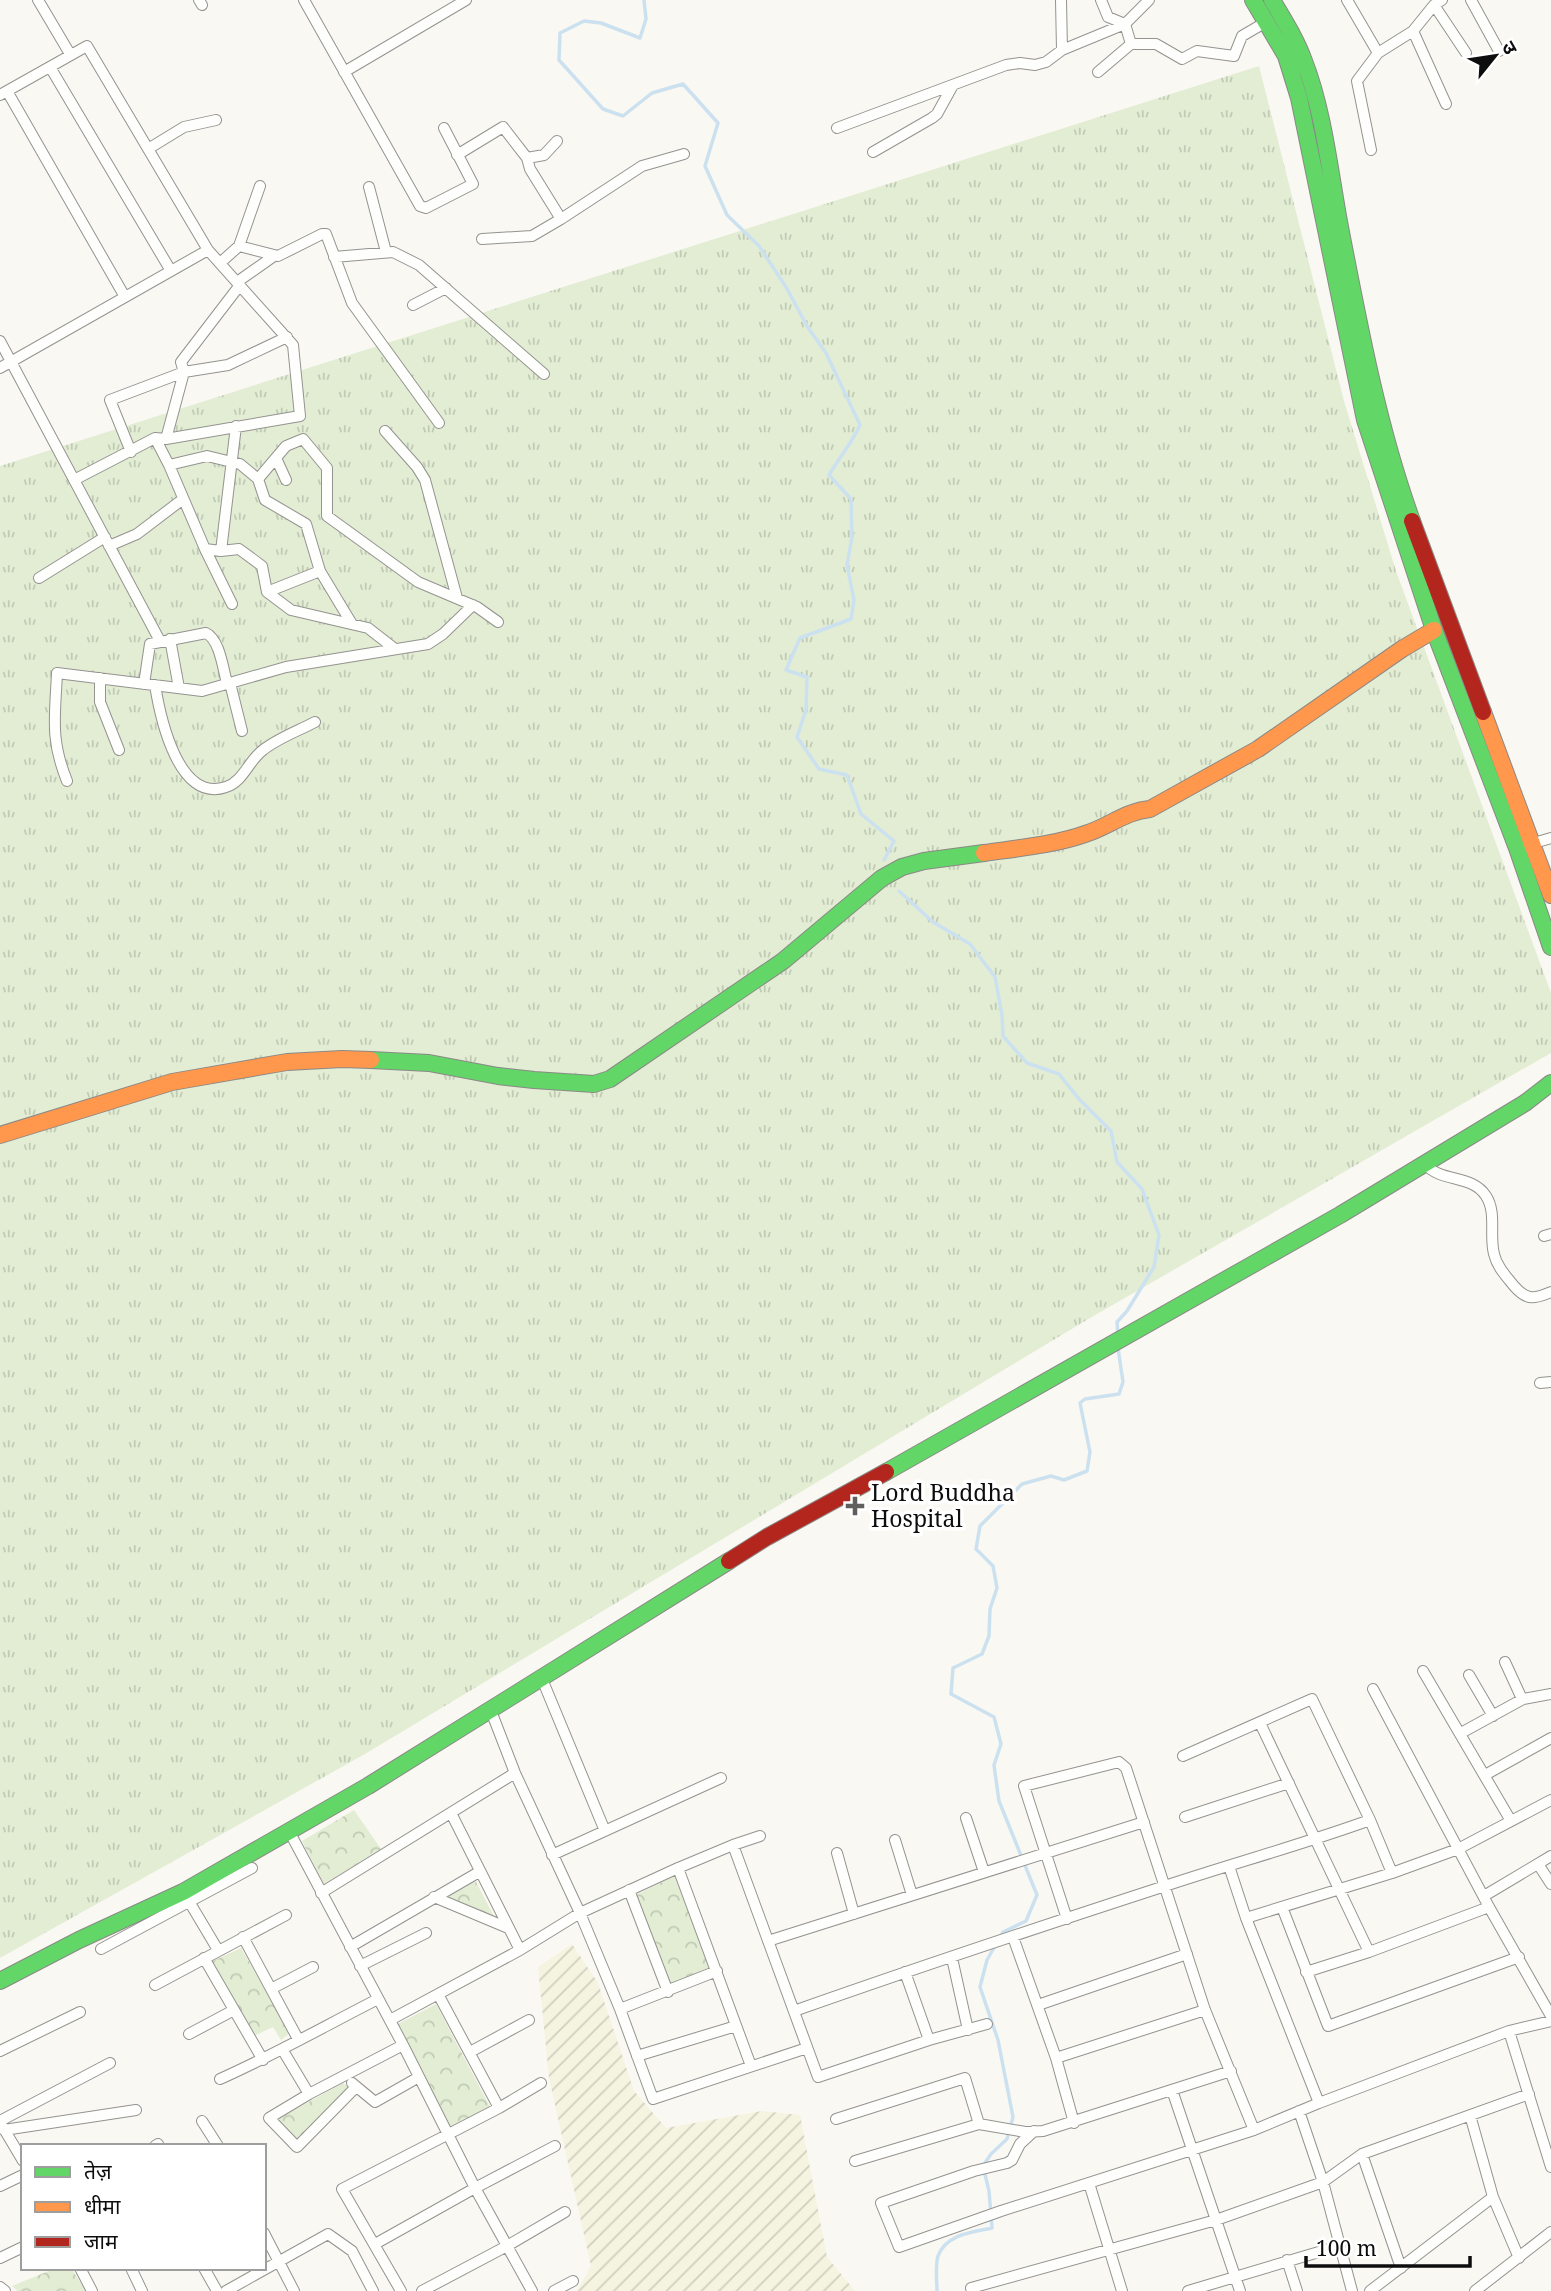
<svg xmlns="http://www.w3.org/2000/svg" width="1551" height="2291" font-family="'Noto Serif','Noto Sans Devanagari',serif">
  <defs>
    <pattern id="farmland-furrows" width="10" height="10" patternUnits="userSpaceOnUse" patternTransform="scale(1.75)"><rect width="10" height="10" fill="#f5f4e0"/><path d="M-1 1l2-2M0 10L10 0M9 11l2-2" fill="none" stroke="#d1d0bf"/></pattern>
    <pattern id="grass-tufts" width="24" height="20" patternUnits="userSpaceOnUse" patternTransform="scale(1.75)"><rect width="24" height="20" fill="#e2edd4"/><path d="M3 7l-1-3M5 7V3M7 7l1-3M15 17l-1-3M17 17v-4M19 17l1-3" fill="none" stroke="#c1cab5"/></pattern>
    <pattern id="park-crowns" width="20" height="18" patternUnits="userSpaceOnUse" patternTransform="scale(1.75)"><rect width="20" height="18" fill="#e2edd4"/><path d="M2 6a3 3 0 1 1 6 0M12 15a3 3 0 1 1 6 0" fill="none" stroke="#c1cab5"/></pattern>
  </defs>
  <rect width="100%" height="100%" fill="#faf8f2"/>
  <path fill="url(#farmland-furrows)" d="M572 1944 598 1983 634 2091 666 2128 762 2111 800 2115 827 2257 855 2291H577L591 2266 549 2078 538 1967Z"/>
  <path fill="url(#grass-tufts)" d="M1259 66 1344 401 1396 571 1551 993V1053L1090 1318 365 1754 0 1958V466Z"/>
  <path fill="url(#park-crowns)" d="M354 1810 381 1849 324 1884 302 1841Z
    M676 1875 710 1968 669 1984 636 1895Z
    M474 1878 497 1922 442 1897Z
    M241 1948 290 2033 281 2040 273 2027 254 2036 211 1962Z
    M436 2004 490 2107 450 2127 398 2024Z
    M343 2083 350 2088 297 2142 276 2120Z
    M56 2268H71L86 2291H18L12 2286Z"/>
  <g fill="none" stroke-linecap="round" stroke-linejoin="round">
    <path stroke="#cce1f0" stroke-width="3.5" d="M644 0 646 19 640 38 601 23 584 21 560 33 559 60 603 109 623 116 652 93 683 84 718 123 705 166 727 215 759 246 786 287 807 326 826 353 860 425C852 443 839 458 829 475L851 499 852 537 847 565 854 600 851 619 800 638 786 670 807 677 806 710 797 737 819 769 847 775 861 814 894 841 884 860
      M899 891 933 922 970 944 995 977 1002 1015 1003 1036 1027 1063 1059 1074 1079 1099 1111 1131 1117 1162 1142 1189 1159 1235 1154 1267 1127 1311 1117 1322 1118 1337
      M1001 1936 1003 1932 1026 1921 1037 1895 999 1801 994 1765 1001 1744 994 1717 951 1694 953 1668 982 1654 989 1636 990 1609 997 1588 993 1566 976 1549 980 1526 1022 1484 1051 1476 1064 1480 1087 1471 1090 1452 1080 1403 1085 1399 1119 1394 1123 1382 1118 1348
      M937 2291C937 2281 935 2266 938 2256 946 2234 973 2232 992 2228L989 2191 983 2166 991 2154 1007 2139 1013 2117 998 2040 980 1987 987 1960 995 1946"/>
    <defs>
      <path id="street" d="M38 0 70 54
        M199 0 202 5
        M304 0 420 206 426 208 473 184 444 128
        M1061 0 1062 50
        M1101 0 1108 17 1125 24 1131 44
        M1347 0 1378 53
        M1471 0 1499 51
        M1434 5 1466 53
        M1413 31 1446 104
        M50 67 171 271
        M344 72 466 0
        M1098 72 1131 44H1156L1182 59 1197 51 1234 56 1242 36 1266 22
        M7 91 125 297
        M0 95 87 46 208 250 293 345 300 416 166 439 155 438 74 480
        M837 128 1006 65 1020 63 1035 65 1046 62 1062 50 1125 24 1149 0
        M148 149 184 127 216 120
        M1371 150 1357 81 1378 53 1413 31 1434 5 1442 0
        M873 152 932 118 937 114 953 85
        M457 155 503 127 527 158 530 169 561 219 532 236 482 239
        M527 158 544 155 557 141
        M369 187 386 252
        M561 219 642 166 684 154
        M239 246 278 256 322 234H326L352 303 439 423
        M334 257 393 252 419 265 544 374
        M220 263 239 246 260 186
        M237 282 274 256
        M413 305 446 288
        M0 341 160 641
        M0 368 208 250
        M385 431 417 467 425 480 457 598
        M155 438 169 465 205 549 221 551 239 549 262 566 267 592 320 571
        M166 439 184 372 181 362 240 285
        M131 452 110 400 184 372 228 365 287 337
        M276 458 286 480
        M169 465 207 456 240 464 258 479 265 500 306 524 320 571 352 624
        M258 479 286 446 303 439 327 468V516L418 582 477 607 498 622
        M109 546 137 534 183 499
        M205 549 232 604
        M221 551 236 426
        M39 578 105 537
        M267 592 291 610 368 628 395 649
        M170 639 179 688
        M100 678V702L119 750
        M230 683 242 731
        M144 684 150 644 206 633C220 640 223 669 227 683
        M155 685C160 716 178 804 226 787 243 782 249 760 263 750 278 738 298 731 315 722
        M67 781C50 739 55 717 57 673L202 691 286 667 428 644 443 634 473 605
        M1527 845 1551 838
        M1425 1164C1441 1183 1472 1174 1486 1196 1497 1213 1489 1235 1494 1254 1497 1267 1506 1276 1514 1286 1527 1301 1534 1299 1551 1292
        M1544 1236 1551 1234
        M1540 1383 1551 1382
        M1505 1662 1522 1699
        M1423 1671 1511 1821
        M1469 1675 1493 1716
        M542 1679 605 1831
        M1373 1689 1489 1907 1551 2016
        M491 1711 515 1773 580 1913 620 2009 653 2099 807 2048
        M1260 1723 1369 1952
        M1461 1733 1523 1699 1551 1694
        M1183 1756 1312 1699 1370 1820 1392 1873
        M1485 1775 1551 1738
        M451 1813 520 1950
        M1185 1817 1289 1783
        M966 1818 984 1872
        M289 1831 403 2045 475 2188 532 2291
        M895 1840 912 1895
        M733 1845 818 2077 929 2040 987 2024
        M837 1853 854 1914
        M552 1855 721 1778
        M1538 1864 1551 1884
        M1229 1866 1246 1918 1319 2103
        M678 1868 751 2066
        M629 1890 668 1992
        M321 1893 515 1773
        M1484 1896 1551 1856
        M434 1897 508 1928
        M187 1898 218 1950
        M1282 1907 1328 2026 1519 1957
        M1246 1918 1392 1873 1458 1849 1551 1800
        M1067 1919 1024 1786 1119 1762 1126 1768 1205 2010 1254 2130
        M243 1937 298 2039
        M1013 1937 1056 2058 1074 2123
        M768 1941 1144 1822
        M350 1947 479 1872
        M101 1949 252 1868
        M204 1958 263 2060
        M952 1958 968 2030
        M360 1966 426 1933
        M905 1972 929 2040
        M1306 1972 1369 1952 1489 1907
        M155 1985 286 1915
        M271 1989 313 1967
        M438 1994 499 2108
        M1038 2005 1187 1954
        M620 2009 717 1971
        M794 2011C916 1968 1039 1927 1162 1887 1231 1864 1301 1845 1370 1820
        M390 2020 520 1950 580 1913 678 1868 733 1845 760 1836
        M1509 2031 1551 2167
        M189 2034 234 2010
        M282 2049 309 2094
        M0 2051 80 2012
        M470 2052 529 2020
        M637 2056 736 2026
        M1056 2058 1205 2010
        M220 2079C274 2055 325 2026 378 1999
        M352 2083 375 2102 419 2077
        M356 2087 297 2147 269 2118 309 2094 403 2045
        M1172 2090 1240 2291
        M1299 2111 1323 2182 1352 2291
        M1470 2115 1493 2197 1519 2258
        M836 2119 965 2078 979 2124 1025 2132 1043 2131 1231 2071
        M0 2121 110 2063
        M202 2121 218 2146
        M1 2124 23 2161
        M4 2130 136 2110
        M1034 2131 1020 2144 1012 2160 1007 2163 974 2171 881 2203 899 2247 1001 2211 1254 2130 1319 2103 1509 2031 1551 2021
        M155 2146 158 2144
        M1362 2154 1401 2268
        M855 2161 979 2124
        M1089 2183 1122 2291
        M0 2186 23 2175
        M264 2233 294 2291
        M375 2244 475 2188 555 2146
        M0 2258 23 2247
        M1287 2260 1297 2291
        M80 2268 92 2291
        M131 2268 142 2291
        M204 2268 217 2291
        M0 2287 5 2291
        M226 2291 328 2234 352 2251 373 2291
        M401 2291 342 2189 499 2108 541 2083
        M422 2291 507 2246 565 2212
        M554 2291 573 2281
        M972 2291 971 2288 1216 2220 1323 2182 1362 2154 1529 2094
        M1188 2291 1339 2246
        M1370 2291 1493 2197
        M1475 2291 1551 2232"/>
      <path id="fast" d="M1253 0 1286 56 1299 98 1365 420 1434 630 1517 848 1551 947
        M1272 0C1284 20 1296 39 1304 61 1324 112 1330 174 1340 227 1359 325 1378 428 1412 521
        M371 1060 429 1063 498 1076 534 1080 594 1084 610 1079 783 961 882 878 902 867 924 861 984 853
        M886 1472 1340 1215 1525 1103 1551 1083
        M0 1981 79 1940 183 1892 368 1786 729 1561"/>
      <path id="slow" d="M1483 712 1551 895
        M984 853C1019 848 1055 845 1088 833 1109 826 1127 811 1150 809L1258 749 1402 649 1434 630
        M0 1135 172 1082 287 1062 342 1059 371 1060"/>
      <path id="jam" d="M1412 521 1483 712
        M729 1561 767 1537 886 1472"/>
    </defs>
    <use href="#street" stroke="#949390" stroke-width="12"/>
    <use href="#fast" stroke="#8a8987" stroke-width="18"/>
    <use href="#slow" stroke="#8a8987" stroke-width="18"/>
    <use href="#jam" stroke="#8a8987" stroke-width="18"/>
    <use href="#street" stroke="#fefefd" stroke-width="10"/>
    <use href="#fast" stroke="#63d668" stroke-width="16"/>
    <use href="#slow" stroke="#ff974d" stroke-width="16"/>
    <use href="#jam" stroke="#b3261e" stroke-width="16"/>
  </g>
  <path fill="#605f5d" stroke="#fff" stroke-width="2.5" d="M851.5 1495.5h7v7h7v7h-7v7h-7v-7h-7v-7h7z"/>
  <g text-anchor="middle" stroke-width="7" stroke-linejoin="round" paint-order="stroke">
    <g font-size="23" fill="#0d0d0d" stroke="#fff" text-anchor="start">
      <text x="871" y="1501">Lord Buddha<tspan x="871" dy="26">Hospital</tspan></text>
    </g>
  </g>
  <rect x="21" y="2144" width="245" height="126" fill="#ffffff" stroke="#9e9e9e" stroke-width="2"/>
  <rect x="35" y="2167" width="35" height="10" fill="#63d668" stroke="#9e9e9e" stroke-width="2"/>
  <text x="84" y="2179" font-size="21" fill="#0d0d0d">तेज़</text>
  <rect x="35" y="2202" width="35" height="10" fill="#ff974d" stroke="#9e9e9e" stroke-width="2"/>
  <text x="84" y="2214" font-size="21" fill="#0d0d0d">धीमा</text>
  <rect x="35" y="2237" width="35" height="10" fill="#b3261e" stroke="#9e9e9e" stroke-width="2"/>
  <text x="84" y="2249" font-size="21" fill="#0d0d0d">जाम</text>
  <g transform="translate(1495 56) rotate(60)" stroke="#ffffff" stroke-width="5" paint-order="stroke">
  <path d="M0-5L12 26L0 18L-12 26Z" fill="#0d0d0d"/>
  <text y="-10" font-size="19" font-weight="bold" text-anchor="middle" fill="#0d0d0d">उ</text>
  </g>
  <path d="M1306 2256v10h164v-10" fill="none" stroke="#0d0d0d" stroke-width="3.5"/>
  <text x="1316" y="2256" font-size="21" fill="#0d0d0d" stroke="#ffffff" stroke-width="5" paint-order="stroke">100 m</text>
</svg>
